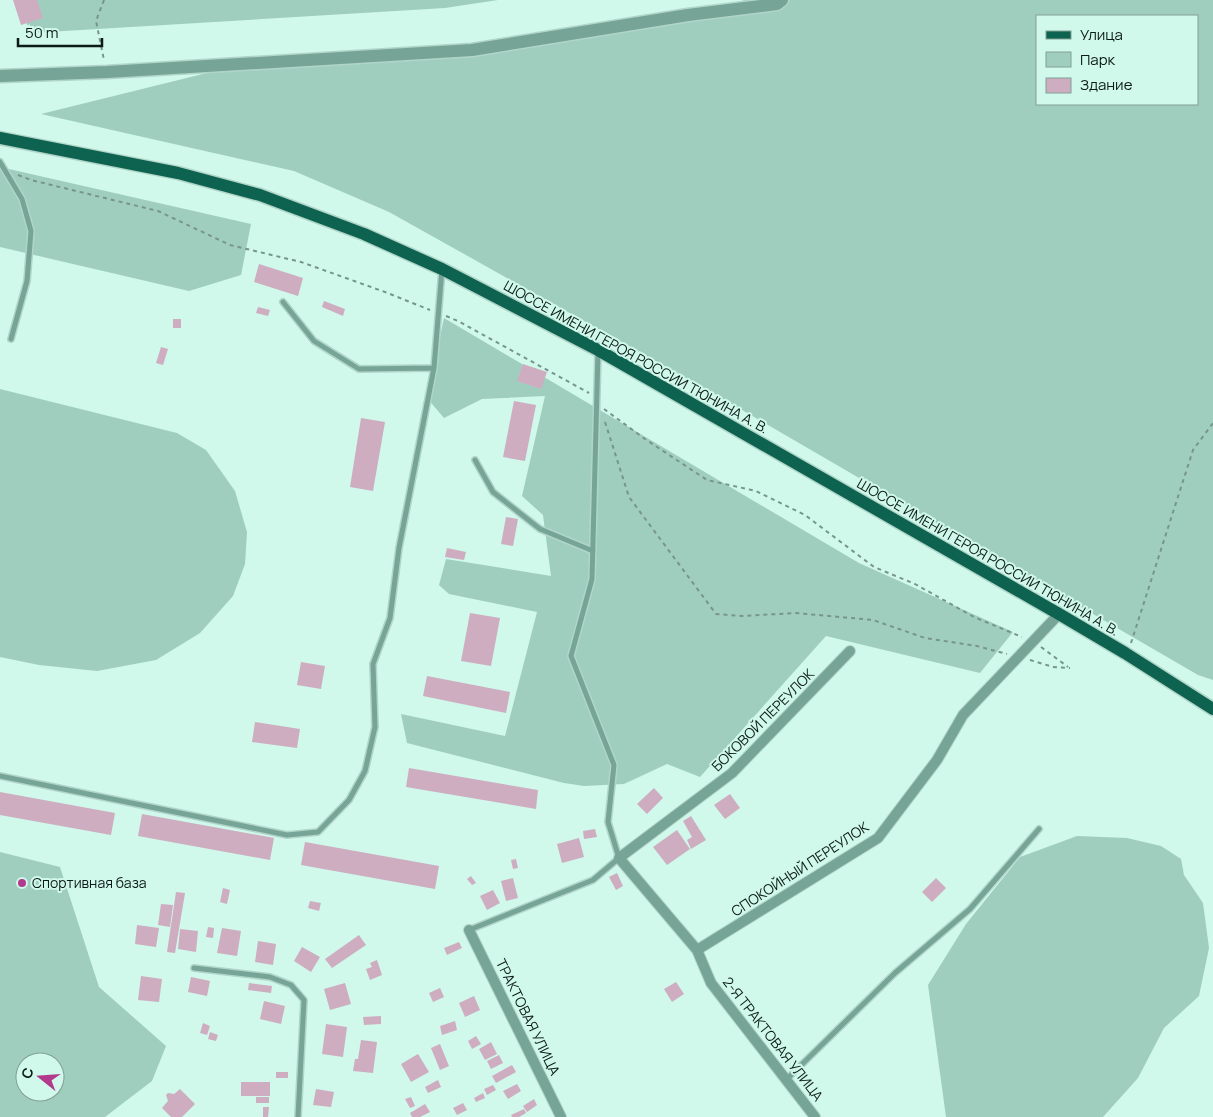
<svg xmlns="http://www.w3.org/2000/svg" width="1213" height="1117" font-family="Manrope,sans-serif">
  <rect width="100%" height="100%" fill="#d0f8eb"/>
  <path fill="#9fcebf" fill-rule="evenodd" d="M16 0H498L445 8 31 33Z
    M746 0H1213V680L1198 675 718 396 389 212 294 171 41 114 223 69 475 54ZM1037 16H1197V104H1037Z
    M0 167 251 224 241 275 189 291 0 247Z
    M444 318 859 563 1013 632 980 673 826 636 700 777 667 764 624 784 584 786 564 783 407 743 401 714 505 736 537 612 449 594 439 585 446 559 551 576 543 515 522 496 545 396 482 399 444 418 427 398Z
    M0 389 177 433 206 450 235 491 247 532 245 564 233 596 200 633 156 660 97 671 39 665 0 657Z
    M1077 836 1127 838 1161 846 1181 859 1184 875 1203 903 1209 948 1199 996 1164 1028 1138 1078 1103 1117H946L928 985 966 924 1020 857Z
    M0 852 60 867 99 987 166 1046 152 1081 105 1117H0ZM25 1062H55V1092H25Z"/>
  <path fill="#ceadc0" d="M13 0H37L43 18 21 25Z
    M259 264 303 278 298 296 254 282Z
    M324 301 345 309 343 316 322 307Z
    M258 307 270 310 268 316 256 313Z
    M173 319H181V328H173Z
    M161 347 168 349 163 365 156 363Z
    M523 364 547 372 541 389 517 381Z
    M514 401 536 405 525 461 503 457Z
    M361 418 385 422 373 491 350 487Z
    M506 517 518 519 513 546 501 544Z
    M447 548 466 552 464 560 445 557Z
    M470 613 500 618 491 666 461 661Z
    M301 662 325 666 321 689 297 685Z
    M427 676 510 692 506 713 423 696Z
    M255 722 300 729 297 748 252 742Z
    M409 768 538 790 536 809 406 787Z
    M654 788 663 798 647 814 637 804Z
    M0 792 115 813 111 835 0 815Z
    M730 794 740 808 725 819 714 805Z
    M142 814 274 838 270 860 138 836Z
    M691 816 706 840 691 849 687 840 692 837 683 821Z
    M595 829 597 837 584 839 583 831Z
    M677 830 690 849 667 865 653 847Z
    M579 838 584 857 562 863 557 844Z
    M305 842 439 866 435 889 301 865Z
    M516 859 518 868 513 869 511 860Z
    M617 873 623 886 616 890 609 877Z
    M471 876 476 883 472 885 467 879Z
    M513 878 518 898 506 901 501 881Z
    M936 878 946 888 932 902 922 892Z
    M223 888 230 890 227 904 220 902Z
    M493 890 500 903 487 910 480 896Z
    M176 892 185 893 175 953 167 952Z
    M310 901 321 903 319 911 308 908Z
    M161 904 173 905 170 927 158 925Z
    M137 925 159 928 156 947 135 944Z
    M208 927 214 928 213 938 206 937Z
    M222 928 241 931 237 956 217 953Z
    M180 929 198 931 196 952 178 949Z
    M359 935 366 945 332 968 325 959Z
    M258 941 276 944 273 965 255 962Z
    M459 942 462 948 447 955 444 948Z
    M302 947 320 957 311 972 294 961Z
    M377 960 382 975 370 980 366 969 372 967 370 963Z
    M141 976 162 979 159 1002 138 1000Z
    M191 977 210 981 207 996 188 992Z
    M676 982 684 994 672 1002 664 989Z
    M249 983 272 986 271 993 248 990Z
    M345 983 351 1004 330 1010 324 989Z
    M440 988 444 997 433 1002 429 993Z
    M474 996 480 1010 465 1017 459 1003Z
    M264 1001 285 1006 281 1024 260 1019Z
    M381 1016V1024L364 1025 363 1017Z
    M455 1021 457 1030 442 1035 440 1026Z
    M203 1023 210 1026 207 1035 200 1033Z
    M326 1024 347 1027 343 1057 322 1054Z
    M210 1032 218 1035 216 1041 208 1039Z
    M476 1036 481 1044 472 1049 468 1041Z
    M361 1040 377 1042 373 1073 353 1071 355 1059H358Z
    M491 1042 497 1054 485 1060 479 1049Z
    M440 1044 449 1066 440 1070 431 1048Z
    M418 1054 429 1072 411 1082 401 1064Z
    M499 1055 503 1063 491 1069 487 1061Z
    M512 1065 516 1072 496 1083 492 1076Z
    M276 1072H288V1078H276Z
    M438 1080 441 1087 428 1093 425 1087Z
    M241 1082H270V1096H241Z
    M517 1084 521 1091 508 1099 503 1091Z
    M493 1085 496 1090 487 1095 484 1089Z
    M180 1089 195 1104 182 1117H171L162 1108 168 1101 166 1095 168 1093 174 1094Z
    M316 1089 334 1092 331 1107 313 1105Z
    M483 1093 485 1098 476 1102 474 1098Z
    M256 1097H269V1103H256Z
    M411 1097 415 1106 410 1108 405 1099Z
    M534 1099 537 1105 527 1112 523 1106Z
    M463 1103 467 1110 457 1115 453 1108Z
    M425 1104 430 1112 420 1117H412L410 1113Z
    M263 1107H269L268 1117H263Z
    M524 1109 526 1113 519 1117H512L511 1115Z"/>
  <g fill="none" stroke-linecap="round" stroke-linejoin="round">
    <defs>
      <path id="service" d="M0 162 22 199 31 231 27 281 11 339
        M283 302 314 341 359 369 434 368 442 269
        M475 460 493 492 540 529 593 551
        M0 776 287 835 318 832 349 800 365 771 375 727 373 664 390 618 399 548 434 368
        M469 930 593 880 619 858 608 822 614 765 571 656 592 579 598 352
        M194 968 270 977 291 985 304 1000 298 1117
        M786 1080 895 973 970 909 1039 829"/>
      <path id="minor" d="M469 930 561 1117
        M697 950 878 838 937 760 963 715 1059 614
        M815 1117 711 983 697 950 619 858 732 773 850 651"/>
      <path id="tertiary" d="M0 76 107 72 472 50 688 15 777 4 782 0"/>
      <path id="primary" d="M0 138 178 173 260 195 364 234 442 269 598 350 1059 614 1125 653 1213 709"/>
    </defs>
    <use href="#service" stroke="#b1d5c9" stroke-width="8"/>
    <use href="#minor" stroke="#b1d5c9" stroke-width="12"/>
    <use href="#tertiary" stroke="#b1d5c9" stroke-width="15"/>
    <use href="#primary" stroke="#b1d5c9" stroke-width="15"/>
    <path stroke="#78958c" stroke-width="2" stroke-dasharray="4 4" stroke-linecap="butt" d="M104 0 96 21 104 60
      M18 175 31 180 158 211 230 245 301 262 385 292 430 310
      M446 316 458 321 589 393
      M604 409 645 439 707 480 756 491 805 515 874 567 915 584 974 617 1022 637
      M605 422 629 497 716 614 742 616 796 613 873 620 925 638 977 646 1007 654
      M1131 643 1193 450 1213 423
      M1041 647 1068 667
      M1030 660 1053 667 1070 668"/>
    <use href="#service" stroke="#76a496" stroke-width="5"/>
    <use href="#minor" stroke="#76a496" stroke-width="10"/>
    <use href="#tertiary" stroke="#76a496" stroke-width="12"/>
    <use href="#primary" stroke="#0d6350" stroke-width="12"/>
  </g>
  <circle fill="#b3398d" stroke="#d0f8eb" stroke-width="2" cx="22" cy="883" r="5"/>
  <g text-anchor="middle" stroke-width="4" stroke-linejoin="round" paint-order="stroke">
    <g font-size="14" fill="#0c1b17" stroke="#d0f8eb">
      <text transform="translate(636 357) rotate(29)" y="5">ШОССЕ ИМЕНИ ГЕРОЯ РОССИИ ТЮНИНА А. В.</text>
      <text transform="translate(988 557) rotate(30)" y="5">ШОССЕ ИМЕНИ ГЕРОЯ РОССИИ ТЮНИНА А. В.</text>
      <text transform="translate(763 720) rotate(-45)" y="5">БОКОВОЙ ПЕРЕУЛОК</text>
      <text transform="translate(800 869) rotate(-33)" y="5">СПОКОЙНЫЙ ПЕРЕУЛОК</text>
      <text transform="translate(528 1017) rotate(64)" y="5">ТРАКТОВАЯ УЛИЦА</text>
      <text transform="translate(773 1039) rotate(52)" y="5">2-Я ТРАКТОВАЯ УЛИЦА</text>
    </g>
    <g font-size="14" fill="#0c1b17" stroke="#d0f8eb" text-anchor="start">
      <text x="32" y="888">Спортивная база</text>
    </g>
  </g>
  <rect x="1036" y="15" width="162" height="90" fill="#d0f8eb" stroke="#82a096"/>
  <rect x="1046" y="31" width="25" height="8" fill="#0d6350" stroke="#82a096"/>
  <text x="1080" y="40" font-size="15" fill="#0c1b17">Улица</text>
  <rect x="1046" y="52" width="25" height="15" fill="#9fcebf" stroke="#82a096"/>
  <text x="1080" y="65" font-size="15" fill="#0c1b17">Парк</text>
  <rect x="1046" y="78" width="25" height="15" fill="#ceadc0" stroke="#82a096"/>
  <text x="1080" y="90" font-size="15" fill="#0c1b17">Здание</text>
  <g transform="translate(40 1077) rotate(287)"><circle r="24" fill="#d0f8eb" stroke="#82a096"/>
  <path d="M0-4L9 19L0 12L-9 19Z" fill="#b3398d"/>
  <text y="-8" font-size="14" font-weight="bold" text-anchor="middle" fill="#0c1b17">С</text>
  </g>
  <path d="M18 38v8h84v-8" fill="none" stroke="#0c1b17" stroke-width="2.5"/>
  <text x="25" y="38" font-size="15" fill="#0c1b17" stroke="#d0f8eb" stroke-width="4" paint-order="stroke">50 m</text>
</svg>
